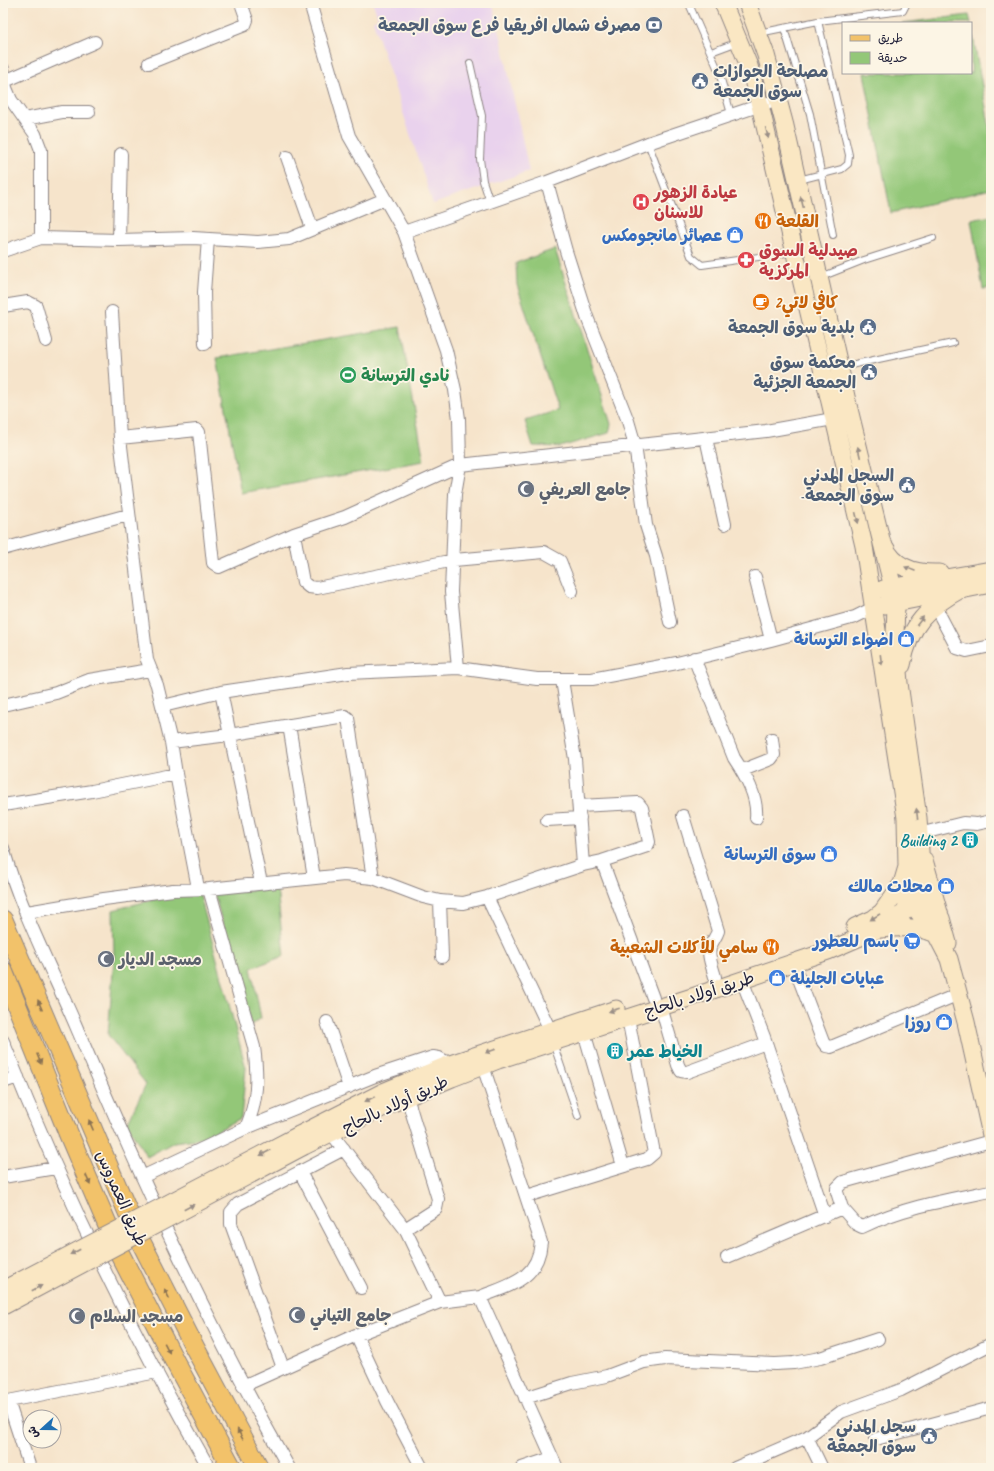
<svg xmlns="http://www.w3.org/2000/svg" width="994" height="1471" font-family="Caveat,'Playpen Sans Arabic',sans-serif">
  <rect width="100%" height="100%" fill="#fcf5e5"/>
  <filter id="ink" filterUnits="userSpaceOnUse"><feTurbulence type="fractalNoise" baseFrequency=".025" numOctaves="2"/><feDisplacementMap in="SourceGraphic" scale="8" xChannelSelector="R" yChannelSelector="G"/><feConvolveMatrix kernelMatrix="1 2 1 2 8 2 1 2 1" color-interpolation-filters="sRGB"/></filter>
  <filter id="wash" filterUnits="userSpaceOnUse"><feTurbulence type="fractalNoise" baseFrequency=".012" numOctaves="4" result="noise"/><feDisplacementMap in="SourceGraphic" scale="16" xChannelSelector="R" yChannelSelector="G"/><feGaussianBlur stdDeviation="0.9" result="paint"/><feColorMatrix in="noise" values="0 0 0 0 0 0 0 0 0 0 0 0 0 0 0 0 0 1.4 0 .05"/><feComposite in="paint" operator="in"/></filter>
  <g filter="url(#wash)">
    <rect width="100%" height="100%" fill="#f6e4cb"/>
    <path fill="#e9d2ed" d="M373 3H492L500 33 529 171 433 204 373 21 378 18Z"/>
    <path fill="#93c778" stroke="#5a745a" d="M969 15 971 23H902Z
      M971 25 991 135V189L891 213 864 73H971Z
      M991 216V288L983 289 971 220Z
      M555 249 611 424 609 433 560 447 533 446 525 421 558 410 523 303 517 285 516 263Z
      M400 327 424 461 241 493 217 358Z
      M198 888 246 1068 241 1118 204 1138 174 1142 147 1157 127 1124 146 1084 108 1035 114 959 113 910Z
      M277 888 284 956 251 968 261 1018 251 1025 214 893Z"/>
  </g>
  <g filter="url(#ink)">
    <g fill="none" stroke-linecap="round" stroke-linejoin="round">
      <defs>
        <path id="lane" d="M689 4 719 72 731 114
          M784 28 810 114 833 235
          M759 33 818 21 903 11 907 3
          M711 52 738 42
          M470 63 482 116 480 159 483 181 490 202
          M648 143 691 256 702 265 793 252
          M799 180 842 169 848 164 849 155 818 21
          M821 277 864 260 933 238
          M841 367 953 343
          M553 1043 578 1116"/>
        <path id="street" d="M310 3 349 136 404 232 446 350 455 390 459 419 460 465 455 494 451 592 458 668
          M149 63 245 25 247 20 241 3
          M3 69 6 88 11 100 35 134 41 150V238L3 251
          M5 81 95 42
          M25 119 62 112H89
          M287 157 312 228
          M547 182 566 251 587 317 628 421 635 445 646 525 656 556 670 622
          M404 232 547 182 648 143 767 103
          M41 238 119 240 121 154
          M119 240 193 238 258 242 289 239 385 199
          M3 306 28 302 36 306 46 341
          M112 312 120 438 147 660 157 685 171 742 176 774 198 888
          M205 344 204 292 208 239
          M120 438 197 430 199 432 213 563 219 567 294 534 345 517 460 465 766 431 833 419
          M706 438 725 524
          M294 534 303 582 309 587 317 588 454 560 544 552 560 561 572 591
          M3 549 128 515
          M755 577 771 640
          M935 606 957 648 967 651 991 646
          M694 658 734 758C746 776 758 797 756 818
          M562 680 575 759 583 865
          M221 692 261 883
          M3 705 56 693 89 680 150 670
          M163 706 221 692 348 673 458 668 537 679H592L677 663 771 640 855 617 875 607
          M289 725 314 878
          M171 742 229 735 345 716 348 718 373 878
          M743 770 771 759 774 755 772 739
          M3 805 92 791 176 774
          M683 816 718 931C716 937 713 940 711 945 706 954 713 968 715 977
          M547 820 580 818
          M919 834 963 823 977 824 991 821
          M3 848C20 909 51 968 76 1026 140 1177 208 1325 289 1468
          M602 861 653 998
          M209 889 254 1047C258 1077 258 1100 246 1128
          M487 897 550 1030
          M440 901 442 957
          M27 912 104 899 173 890 209 889 344 875 373 878 423 897 440 901 463 903 487 897 583 865 602 861 647 846 649 842 642 808 638 803 579 806
          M793 963 823 1042 826 1046 831 1047 959 994
          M742 980 764 1037 825 1216
          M661 1007 678 1065 681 1071 687 1072 766 1043
          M327 1022 349 1087
          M584 1032 623 1166
          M3 1041C61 1187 131 1331 209 1468
          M483 1066 541 1242C538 1280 510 1285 480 1297L557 1468
          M3 1082 18 1077
          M332 1134 405 1229 440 1302 480 1297
          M300 1172 361 1288
          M3 1177 55 1168
          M142 1177 246 1128 375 1076 433 1057 439 1058 450 1064
          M527 1196 647 1159 654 1153 628 1018
          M842 1208 837 1192V1188L843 1182 991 1141
          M405 1229 436 1209 438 1199 407 1097
          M727 1257 842 1208 856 1224 862 1227C904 1207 946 1200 991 1191
          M356 1335 387 1401 422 1468
          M283 1368 231 1224V1212L238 1204 344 1149
          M243 1386 356 1335 440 1302
          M525 1398 572 1383 607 1376 644 1362 665 1359 775 1364 794 1363 820 1358 878 1339
          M8 1401 30 1468
          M3 1402 157 1372
          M807 1437 841 1412 901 1390 991 1344
          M876 1439 991 1408
          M522 1468 552 1458
          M735 1468 807 1437 822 1468"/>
        <path id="secondary" d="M723 3 749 66 760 105 864 546 906 818 907 867 902 884 882 912 873 919 855 927
          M885 547C895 569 917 574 940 573
          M883 589 991 570
          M885 605 991 584
          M902 665C909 625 928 607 963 588
          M924 860 940 916
          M914 892 941 918 948 943
          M902 897 911 903 936 934 949 959 966 1022 991 1135
          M881 929C899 927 919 926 936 934
          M299 1135 383 1092 450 1064 616 1009
          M304 1146 386 1106 452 1078 498 1060 698 995 828 951 879 929 902 914 911 903 915 893 921 867 918 818 899 683 895 636 896 604 893 588 847 401 785 126 766 55 747 3"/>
        <path id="primary" d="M3 920 139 1238 195 1348 259 1468
          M3 971 69 1135 120 1254 174 1360 232 1468"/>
      </defs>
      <use href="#lane" stroke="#8c8383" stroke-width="8"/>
      <use href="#street" stroke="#8c8383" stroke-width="14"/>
      <use href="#secondary" stroke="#8c8383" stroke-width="19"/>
      <use href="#primary" stroke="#8c8383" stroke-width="21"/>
      <use href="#lane" stroke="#fff" stroke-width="6"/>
      <use href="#street" stroke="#fff" stroke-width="12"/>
      <use href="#secondary" stroke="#fae7c3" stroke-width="17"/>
      <use href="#primary" stroke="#f2c26a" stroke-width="19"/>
      <defs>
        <path id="secondary-bridge" d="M3 1290 299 1135
          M3 1306 304 1146"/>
      </defs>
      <use href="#secondary-bridge" stroke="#8c8383" stroke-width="19" stroke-linecap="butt"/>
      <use href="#secondary-bridge" stroke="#fae7c3" stroke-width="17"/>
    </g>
    <defs><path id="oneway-solid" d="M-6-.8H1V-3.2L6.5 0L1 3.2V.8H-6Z"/></defs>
    <g fill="#998e86">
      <use href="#oneway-solid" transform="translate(767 133) rotate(76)"/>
      <use href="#oneway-solid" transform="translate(802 202) rotate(-103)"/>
      <use href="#oneway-solid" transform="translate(859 452) rotate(-103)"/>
      <use href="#oneway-solid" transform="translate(857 518) rotate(76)"/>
      <use href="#oneway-solid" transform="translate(910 569) rotate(-158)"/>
      <use href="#oneway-solid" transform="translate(920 621) rotate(-52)"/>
      <use href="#oneway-solid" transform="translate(881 660) rotate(83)"/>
      <use href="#oneway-solid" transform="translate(917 814) rotate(-97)"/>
      <use href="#oneway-solid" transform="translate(875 917) rotate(148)"/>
      <use href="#oneway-solid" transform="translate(614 1010) rotate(162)"/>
      <use href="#oneway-solid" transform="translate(491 1051) rotate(160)"/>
      <use href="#oneway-solid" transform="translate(370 1099) rotate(153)"/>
      <use href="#oneway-solid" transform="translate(265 1153) rotate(152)"/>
      <use href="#oneway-solid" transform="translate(189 1207) rotate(-28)"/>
      <use href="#oneway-solid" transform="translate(75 1252) rotate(152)"/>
      <use href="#oneway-solid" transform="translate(37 1288) rotate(-28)"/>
    </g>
    <g fill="#8a7252">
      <use href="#oneway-solid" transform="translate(40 1005) rotate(-113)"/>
      <use href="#oneway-solid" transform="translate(39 1059) rotate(68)"/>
      <use href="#oneway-solid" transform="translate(91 1125) rotate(-113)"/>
      <use href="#oneway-solid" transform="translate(88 1180) rotate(67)"/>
      <use href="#oneway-solid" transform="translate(167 1294) rotate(-117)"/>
      <use href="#oneway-solid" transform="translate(167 1348) rotate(63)"/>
      <use href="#oneway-solid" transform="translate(240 1434) rotate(-118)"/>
    </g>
  </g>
  <defs>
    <symbol id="bank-disc" viewBox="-11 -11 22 22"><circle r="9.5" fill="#5c6f8a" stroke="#fcf5e5"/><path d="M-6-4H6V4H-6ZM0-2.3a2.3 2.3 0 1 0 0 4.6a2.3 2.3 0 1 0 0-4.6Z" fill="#fff"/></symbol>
    <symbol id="civic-disc" viewBox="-11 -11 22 22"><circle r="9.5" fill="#5c6f8a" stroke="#fcf5e5"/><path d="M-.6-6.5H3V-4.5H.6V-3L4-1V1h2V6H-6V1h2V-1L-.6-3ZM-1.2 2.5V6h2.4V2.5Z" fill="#fff"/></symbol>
    <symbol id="hospital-disc" viewBox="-11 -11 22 22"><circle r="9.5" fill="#e0444e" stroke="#fcf5e5"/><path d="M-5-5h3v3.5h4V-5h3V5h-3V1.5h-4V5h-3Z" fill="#fff"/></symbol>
    <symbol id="restaurant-disc" viewBox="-11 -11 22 22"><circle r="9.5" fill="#e8710a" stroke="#fcf5e5"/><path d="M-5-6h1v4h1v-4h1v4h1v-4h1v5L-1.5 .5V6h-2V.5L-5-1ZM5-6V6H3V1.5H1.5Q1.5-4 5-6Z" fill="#fff"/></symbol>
    <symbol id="shop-disc" viewBox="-11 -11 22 22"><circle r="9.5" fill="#3f7fe0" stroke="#fcf5e5"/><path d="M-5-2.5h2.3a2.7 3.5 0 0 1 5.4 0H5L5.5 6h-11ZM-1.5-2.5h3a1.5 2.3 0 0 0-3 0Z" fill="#fff"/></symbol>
    <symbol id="pharmacy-disc" viewBox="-11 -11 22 22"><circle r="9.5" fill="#e0444e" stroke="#fcf5e5"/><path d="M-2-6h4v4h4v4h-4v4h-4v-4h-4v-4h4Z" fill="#fff"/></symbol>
    <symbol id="cafe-disc" viewBox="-11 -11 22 22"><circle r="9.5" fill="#e8710a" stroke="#fcf5e5"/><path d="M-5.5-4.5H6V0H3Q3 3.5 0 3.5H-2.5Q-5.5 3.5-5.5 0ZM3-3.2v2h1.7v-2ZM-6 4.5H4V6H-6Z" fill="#fff"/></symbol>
    <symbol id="stadium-disc" viewBox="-11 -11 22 22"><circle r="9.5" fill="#2e9e5b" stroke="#fcf5e5"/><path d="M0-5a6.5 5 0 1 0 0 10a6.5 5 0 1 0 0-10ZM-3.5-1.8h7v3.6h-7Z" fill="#fff"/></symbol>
    <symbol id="mosque-disc" viewBox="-11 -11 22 22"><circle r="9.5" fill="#6b7280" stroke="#fcf5e5"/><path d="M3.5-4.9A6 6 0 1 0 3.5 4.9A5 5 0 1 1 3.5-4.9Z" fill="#fff"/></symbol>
    <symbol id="building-disc" viewBox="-11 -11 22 22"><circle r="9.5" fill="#0f9aa8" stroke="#fcf5e5"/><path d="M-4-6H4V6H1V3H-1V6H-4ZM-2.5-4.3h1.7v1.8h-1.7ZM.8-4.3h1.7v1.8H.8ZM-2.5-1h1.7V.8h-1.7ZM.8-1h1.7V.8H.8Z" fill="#fff"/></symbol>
    <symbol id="supermarket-disc" viewBox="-11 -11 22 22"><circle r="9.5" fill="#3f7fe0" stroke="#fcf5e5"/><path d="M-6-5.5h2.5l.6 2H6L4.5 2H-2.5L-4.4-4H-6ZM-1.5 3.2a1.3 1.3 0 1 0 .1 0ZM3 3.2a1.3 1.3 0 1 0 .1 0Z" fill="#fff"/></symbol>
  </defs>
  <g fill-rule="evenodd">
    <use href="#bank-disc" x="644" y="15" width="20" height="20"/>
    <use href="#civic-disc" x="690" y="71" width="20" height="20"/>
    <use href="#hospital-disc" x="631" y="192" width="20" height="20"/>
    <use href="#restaurant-disc" x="753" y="211" width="20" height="20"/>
    <use href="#shop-disc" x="725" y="225" width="20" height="20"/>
    <use href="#pharmacy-disc" x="736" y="250" width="20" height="20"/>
    <use href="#cafe-disc" x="751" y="292" width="20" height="20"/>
    <use href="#civic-disc" x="858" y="317" width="20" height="20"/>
    <use href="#civic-disc" x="859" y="362" width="20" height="20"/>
    <use href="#stadium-disc" x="338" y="365" width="20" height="20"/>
    <use href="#civic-disc" x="897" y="475" width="20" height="20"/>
    <use href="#mosque-disc" x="516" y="479" width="20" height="20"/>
    <use href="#shop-disc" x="896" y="629" width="20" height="20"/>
    <use href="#building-disc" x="960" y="830" width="20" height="20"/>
    <use href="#shop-disc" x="819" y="844" width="20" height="20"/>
    <use href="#shop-disc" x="936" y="876" width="20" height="20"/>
    <use href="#supermarket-disc" x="902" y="931" width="20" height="20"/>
    <use href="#restaurant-disc" x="761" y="937" width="20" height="20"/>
    <use href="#mosque-disc" x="96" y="949" width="20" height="20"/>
    <use href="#shop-disc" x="767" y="968" width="20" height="20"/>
    <use href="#shop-disc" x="934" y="1012" width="20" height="20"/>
    <use href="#building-disc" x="605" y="1041" width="20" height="20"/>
    <use href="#mosque-disc" x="287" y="1305" width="20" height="20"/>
    <use href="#mosque-disc" x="67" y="1306" width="20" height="20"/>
    <use href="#civic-disc" x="919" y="1426" width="20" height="20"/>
  </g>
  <g text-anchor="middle" stroke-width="3.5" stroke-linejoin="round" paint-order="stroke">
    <g font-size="17" font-weight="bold" fill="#4e5e75" stroke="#fcf5e5" text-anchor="end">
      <text x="641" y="31">مصرف شمال افريقيا فرع سوق الجمعة</text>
      <text x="713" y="77" text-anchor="start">مصلحة الجوازات<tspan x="713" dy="20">سوق الجمعة</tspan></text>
      <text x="855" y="333">بلدية سوق الجمعة</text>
      <text x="856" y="368">محكمة سوق<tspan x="856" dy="20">الجمعة الجزئية</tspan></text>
      <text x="894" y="481">السجل المدني<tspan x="894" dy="20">-سوق الجمعة</tspan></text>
      <text x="916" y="1432">سجل المدني<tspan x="916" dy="20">سوق الجمعة</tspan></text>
    </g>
    <g font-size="17" font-weight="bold" fill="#be3a42" stroke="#fcf5e5" text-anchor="start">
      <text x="654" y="198">عيادة الزهور<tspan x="654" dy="20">للاسنان</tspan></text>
      <text x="759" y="256">صيدلية السوق<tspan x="759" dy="20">المركزية</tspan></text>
    </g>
    <g font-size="17" font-weight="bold" fill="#c56008" stroke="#fcf5e5" text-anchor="start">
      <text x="776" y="227">القلعة</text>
      <text x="774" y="308">كافي لاتي2</text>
      <text x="758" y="953" text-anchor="end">سامي للأكلات الشعبية</text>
    </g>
    <g font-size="17" font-weight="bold" fill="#366cbe" stroke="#fcf5e5" text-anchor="end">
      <text x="722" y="241">عصائر مانجومكس</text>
      <text x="893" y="645">اضواء الترسانة</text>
      <text x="816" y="860">سوق الترسانة</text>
      <text x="933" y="892">محلات مالك</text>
      <text x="899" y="947">باسم للعطور</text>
      <text x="790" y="984" text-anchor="start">عبايات الجليلة</text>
      <text x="931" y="1028">روزا</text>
    </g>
    <g font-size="17" font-weight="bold" fill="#27864d" stroke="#fcf5e5" text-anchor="start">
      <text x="361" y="381">نادي الترسانة</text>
    </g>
    <g font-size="17" font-weight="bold" fill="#5b616d" stroke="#fcf5e5" text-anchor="start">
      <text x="539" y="495">جامع العريفي</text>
      <text x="119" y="965">مسجد الديار</text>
      <text x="310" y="1321">جامع التياني</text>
      <text x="90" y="1322">مسجد السلام</text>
    </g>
    <g font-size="17" font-weight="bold" fill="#0d838f" stroke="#fcf5e5" text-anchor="end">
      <text x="957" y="846">Building 2</text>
      <text x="628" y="1057" text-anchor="start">الخياط عمر</text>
    </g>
    <g font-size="17" fill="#22223b" stroke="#fcf5e5">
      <text transform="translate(699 994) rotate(-18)" y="6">طريق أولاد بالحاج</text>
      <text transform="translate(395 1104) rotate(-25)" y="6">طريق أولاد بالحاج</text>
      <text transform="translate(122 1198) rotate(66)" y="6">طريق العمروس</text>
    </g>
  </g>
  <rect width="994" height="1471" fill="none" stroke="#fcf5e5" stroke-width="16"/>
  <rect x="842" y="22" width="130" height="52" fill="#fcf5e5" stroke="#a5a1a1"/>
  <rect x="850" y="35" width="20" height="6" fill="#f2c26a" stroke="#a5a1a1"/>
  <text x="878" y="42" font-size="12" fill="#22223b">طريق</text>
  <rect x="850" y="52" width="20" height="12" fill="#93c778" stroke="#a5a1a1"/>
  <text x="878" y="62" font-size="12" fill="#22223b">حديقة</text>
  <g transform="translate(42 1429) rotate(249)"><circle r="19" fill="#fcf5e5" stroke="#a5a1a1"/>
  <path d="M0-3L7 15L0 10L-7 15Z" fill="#1f6fb2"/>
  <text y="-6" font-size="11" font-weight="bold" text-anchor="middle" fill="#22223b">ش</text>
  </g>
</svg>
